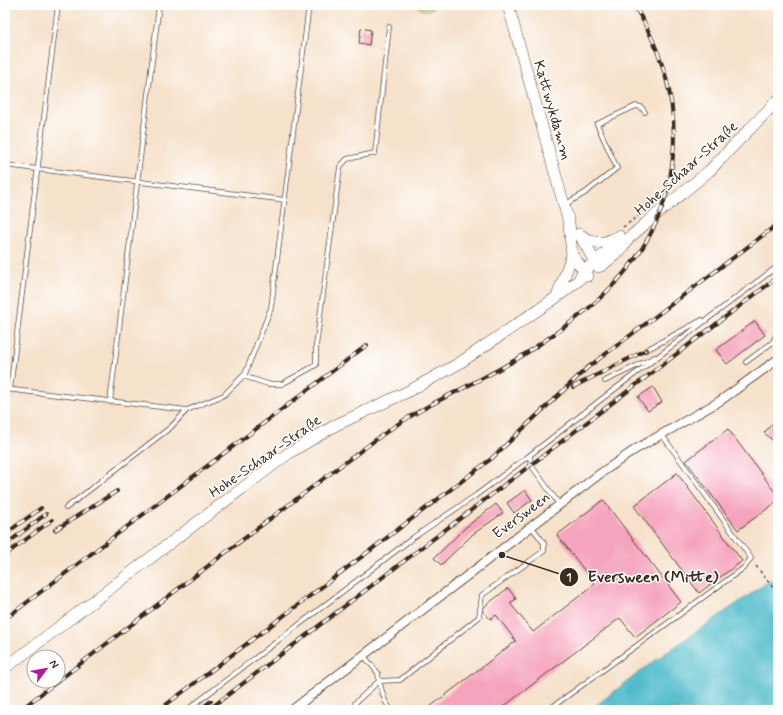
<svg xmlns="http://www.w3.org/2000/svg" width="783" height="715" font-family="Mynerve,sans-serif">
  <rect width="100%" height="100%" fill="#fff"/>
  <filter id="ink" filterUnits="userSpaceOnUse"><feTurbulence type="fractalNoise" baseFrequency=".025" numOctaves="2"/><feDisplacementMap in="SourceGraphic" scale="8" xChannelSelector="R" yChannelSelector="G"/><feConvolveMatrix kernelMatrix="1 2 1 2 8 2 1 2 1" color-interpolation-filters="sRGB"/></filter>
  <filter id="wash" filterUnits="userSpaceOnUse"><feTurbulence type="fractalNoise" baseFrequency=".012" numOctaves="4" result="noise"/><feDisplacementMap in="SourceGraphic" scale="16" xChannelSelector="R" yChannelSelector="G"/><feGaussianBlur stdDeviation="0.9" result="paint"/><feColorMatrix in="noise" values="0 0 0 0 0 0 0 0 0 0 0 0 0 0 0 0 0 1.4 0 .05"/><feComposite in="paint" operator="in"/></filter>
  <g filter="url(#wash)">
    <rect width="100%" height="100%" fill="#f6e1ca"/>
    <path fill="#a7d07b" stroke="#717d4c" d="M416 5H436C430 12 422 12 416 5Z"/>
    <path fill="#4fbbca" stroke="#457274" d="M778 575V710H590L653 662Z"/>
    <g id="blocks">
      <path fill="#f6a4be" d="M361 28 371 30 369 45 359 43Z
        M755 321 765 335 727 364 716 350Z
        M653 387 662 402 648 411 638 397Z
        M778 417V445L764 433Z
        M728 429 778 496V501L738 530 686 461Z
        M677 473 742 561 699 593 634 506Z
        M525 490 532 500 514 513 507 503Z
        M603 500 681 602 635 637 620 618 499 710H426L516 641 496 615 490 619 483 611 484 607 508 588 516 599 510 603 533 632 595 584 557 535Z
        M496 504 503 513 473 534 441 565 434 558 466 527Z"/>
    </g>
  </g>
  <g filter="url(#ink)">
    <use href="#blocks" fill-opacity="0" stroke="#574538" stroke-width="1"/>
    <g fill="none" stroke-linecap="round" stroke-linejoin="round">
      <defs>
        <path id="service" d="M5 165 285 200
          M564 205 585 193 617 168 597 124 636 106 641 107 645 112
          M646 350 702 320
          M746 362 773 342 778 331
          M243 376 268 384H282L316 365V346L340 167 347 159 375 153 389 27
          M605 381 655 357
          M5 389 187 410
          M10 390 58 5
          M110 402 159 5
          M559 504 531 465 530 455 603 398 778 266
          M66 508 171 427 187 410 224 395 245 374 271 308 309 5
          M187 710 414 537 475 496 530 455
          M355 710V703L379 681 378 673 364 656
          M391 710 385 701 379 681 400 680 479 617 482 595 544 551V543L531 526
          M548 710 745 567 751 558 662 435"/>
        <path id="minor" d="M292 710 601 473 636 449 720 401 778 359"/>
        <path id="secondary" d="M508 5 569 223 572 255 588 276
          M579 234C595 245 602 245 619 236
          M580 235 598 267
          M601 266 621 250 628 239 645 224 709 171 778 100
          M558 294 572 255
          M5 668 289 453 336 425 407 392 458 364 557 297 579 280 582 273 616 244 628 239"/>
      </defs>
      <use href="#service" stroke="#574538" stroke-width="5.5"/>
      <use href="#minor" stroke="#574538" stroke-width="10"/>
      <use href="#secondary" stroke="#574538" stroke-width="12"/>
      <path stroke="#574538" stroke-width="1.5" stroke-dasharray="3 3" stroke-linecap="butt" d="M623 227 640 215
        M756 566 778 594"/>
      <use href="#service" stroke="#fff" stroke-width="4"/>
      <use href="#minor" stroke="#fff" stroke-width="8"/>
      <use href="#secondary" stroke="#fff" stroke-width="11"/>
      <defs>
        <path id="rail" d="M573 387 646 350
          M55 530 117 491
          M5 534 41 508
          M5 545 46 514
          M5 555 52 520
          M5 619 367 345
          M20 710C141 618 262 523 385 433 429 401 480 383 525 354 556 333 590 311 615 283 690 204 690 94 634 5
          M159 710 491 459 587 368 778 224
          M199 710 211 701
          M208 710 778 277"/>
      </defs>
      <use href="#rail" stroke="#3b2a1e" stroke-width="4"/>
      <use href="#rail" stroke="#fff" stroke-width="2.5" stroke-dasharray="8" stroke-linecap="butt"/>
    </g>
  </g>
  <g text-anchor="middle" stroke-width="3" stroke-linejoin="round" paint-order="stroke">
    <g font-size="15" fill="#3b2a1e" stroke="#fff">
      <text transform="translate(553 110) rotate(74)" y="5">Kattwykdamm</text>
      <text transform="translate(686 168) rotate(-42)" y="5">Hohe-Schaar-Straße</text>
      <text transform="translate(265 456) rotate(-35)" y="5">Hohe-Schaar-Straße</text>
      <text transform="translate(521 515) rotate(-37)" y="5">Eversween</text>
    </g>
  </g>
  <path fill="none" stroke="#3b2a1e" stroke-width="1.5" d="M502 555L569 577"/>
  <g fill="#3b2a1e" stroke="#fff" stroke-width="1.5">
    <circle cx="502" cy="555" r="4"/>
    <circle cx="569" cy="577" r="10"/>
  </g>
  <g font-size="12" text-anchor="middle" font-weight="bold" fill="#fff">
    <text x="569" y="581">1</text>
  </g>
  <g font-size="16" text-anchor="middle" font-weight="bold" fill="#3b2a1e" stroke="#fff" stroke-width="3" stroke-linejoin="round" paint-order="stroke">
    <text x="653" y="582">Eversween (Mitte)</text>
  </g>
  <rect width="783" height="715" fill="none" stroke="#fff" stroke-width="20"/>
  <g transform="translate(46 669) rotate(58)"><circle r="19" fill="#ffffff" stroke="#b1aaa5"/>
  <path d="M0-3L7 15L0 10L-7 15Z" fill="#b5179e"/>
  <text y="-6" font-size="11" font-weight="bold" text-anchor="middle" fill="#3b2a1e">N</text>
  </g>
</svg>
